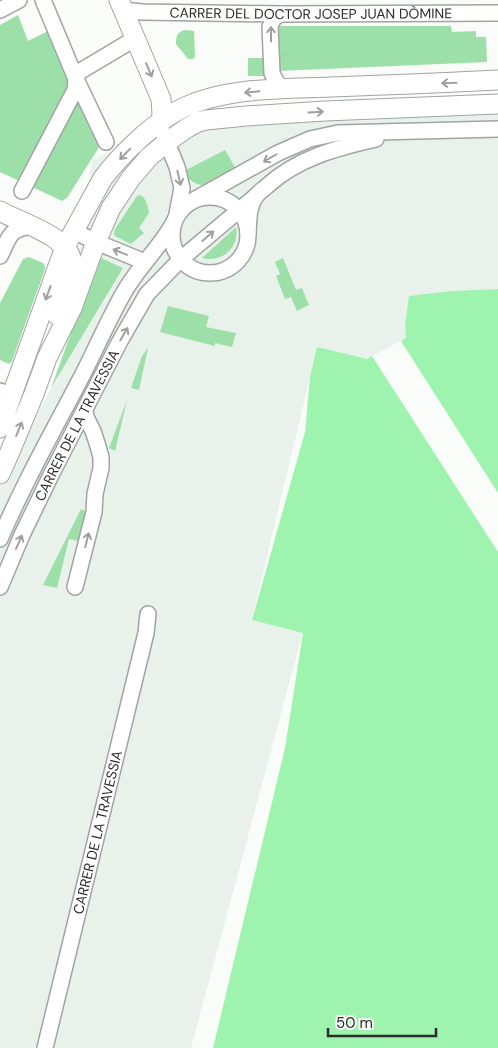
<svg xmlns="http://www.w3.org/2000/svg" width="498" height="1048" font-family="'DM Sans',sans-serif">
  <rect width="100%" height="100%" fill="#f9fcf9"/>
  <path fill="#e9f2ea" d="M498 105V289L452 291 405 325 406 338 367 359 317 348 252 619 303 632 191 1048H0V487L10 464 62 369 92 160 213 108 358 111Z"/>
  <path fill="#9ddfa9" d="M18 15 28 41 50 30 103 141 67 198 62 201 0 172V25Z
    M279 26H451L452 32 476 31V37H486L487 62 277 71 276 29Z
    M185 30 194 31 195 57 193 59H188L176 44C176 36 177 32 185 30Z
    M248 58H266V76H248Z
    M225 150 236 169 207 186C197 185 188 181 184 171Z
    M140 195C146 197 148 207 149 213L139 228 144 233 131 244 115 236 114 234 115 229 137 196Z
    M236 227C240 248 222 263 202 258Z
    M29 257 43 263 45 266V269L12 361 9 364 0 360V303L23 259Z
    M99 257 123 268 51 388Z
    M283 258 296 290 302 288 309 305 297 311 291 297 285 299 276 276 280 274 275 262Z
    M168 306 209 316 206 327 236 333 232 347 215 343V346L160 332Z
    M148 348 139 390 131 388 142 356Z
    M127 400 115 451 109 448Z
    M81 509 87 512 78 541 69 539 57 588 43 585Z"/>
  <path fill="#9ef3ae" d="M498 289V493L401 341 406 338 405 325 409 296 452 291Z
    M317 347 367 359 372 356 498 552V1048H213L285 748 303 633 252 620 305 432 310 377Z"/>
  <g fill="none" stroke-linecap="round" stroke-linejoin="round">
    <defs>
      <g id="minor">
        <path d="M43 0 76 79 106 142"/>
        <path d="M0 10 19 0"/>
        <path id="s1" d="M123 10 142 12 281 14 498 13"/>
        <path d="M281 14C274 17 272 20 270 27L272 73C275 81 278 85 285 89"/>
        <path d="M163 133 177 167 182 188 177 214"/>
        <path d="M22 191 75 90 76 79 79 72 136 38"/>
        <circle cx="210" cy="235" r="38"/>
        <path d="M192 201 278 153 310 139 338 133 498 129"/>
        <path d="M74 231 96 242 145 262"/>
        <path d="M248 233C249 221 248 207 256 196 259 192 264 189 267 186 298 158 336 148 376 139"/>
        <path d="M0 256C10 237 8 229 32 226"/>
        <path d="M0 391 12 395"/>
        <path d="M0 539C24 482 55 428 84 372 97 346 109 319 123 294 137 268 160 248 174 222"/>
        <path id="s2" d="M0 587 22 535 51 475 120 341 147 294 181 259 256 196"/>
        <path d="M75 587 94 512 95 494 101 468V457L97 443 93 431 86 417 85 411"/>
        <path id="s3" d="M45 1048 146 633 148 614"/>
      </g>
      <path id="major" d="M119 0 161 99 162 114 161 122
        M0 211C20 223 75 237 72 267L57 315
        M0 428 65 247 103 178C123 152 156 120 185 107 228 87 285 89 331 87 387 85 442 83 498 80
        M0 474 9 454 34 394 47 358 72 308 96 242 111 208 131 178 149 157 167 142 187 128 198 122 206 120 246 116 325 111 498 104"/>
    </defs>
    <use href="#minor" stroke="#a1a4a1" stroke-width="18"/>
    <use href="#major" stroke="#a1a4a1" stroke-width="21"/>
    <use href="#minor" stroke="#fff" stroke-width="15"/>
    <use href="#major" stroke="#fff" stroke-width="19"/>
  </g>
  <defs><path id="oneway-shaft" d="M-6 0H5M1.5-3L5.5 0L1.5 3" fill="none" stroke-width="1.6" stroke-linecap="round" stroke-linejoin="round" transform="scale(1.25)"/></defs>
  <g stroke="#a0a0a0">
    <use href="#oneway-shaft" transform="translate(271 34) rotate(-90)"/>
    <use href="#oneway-shaft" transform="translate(149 70) rotate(67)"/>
    <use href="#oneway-shaft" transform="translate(449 83) rotate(178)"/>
    <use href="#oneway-shaft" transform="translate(252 92) rotate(175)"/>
    <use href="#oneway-shaft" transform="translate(316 112) rotate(-3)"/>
    <use href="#oneway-shaft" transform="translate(125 154) rotate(134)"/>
    <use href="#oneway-shaft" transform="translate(270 158) rotate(150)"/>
    <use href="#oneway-shaft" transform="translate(179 178) rotate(77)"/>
    <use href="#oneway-shaft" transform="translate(208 236) rotate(-41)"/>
    <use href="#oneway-shaft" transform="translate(120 252) rotate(-158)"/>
    <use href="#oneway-shaft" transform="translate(48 293) rotate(110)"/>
    <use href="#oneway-shaft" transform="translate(124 334) rotate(-60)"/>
    <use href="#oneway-shaft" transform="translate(19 429) rotate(-68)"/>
    <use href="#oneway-shaft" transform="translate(87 540) rotate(-76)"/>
    <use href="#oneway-shaft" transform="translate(19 542) rotate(-66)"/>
  </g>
  <g text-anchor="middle" stroke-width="4" stroke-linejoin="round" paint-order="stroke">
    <g font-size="14" fill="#2b2c2b" stroke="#f9fcf9">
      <text dy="5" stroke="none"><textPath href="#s1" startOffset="188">CARRER DEL DOCTOR JOSEP JUAN DÒMINE</textPath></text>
      <text dy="5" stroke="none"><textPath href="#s2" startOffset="179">CARRER DE LA TRAVESSIA</textPath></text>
      <text dy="5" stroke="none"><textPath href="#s3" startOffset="222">CARRER DE LA TRAVESSIA</textPath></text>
    </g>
  </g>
  <path d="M328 1028v8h108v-8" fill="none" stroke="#2b2c2b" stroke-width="2.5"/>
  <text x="336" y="1028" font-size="15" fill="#2b2c2b" stroke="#f9fcf9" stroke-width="4" paint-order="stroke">50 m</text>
</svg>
